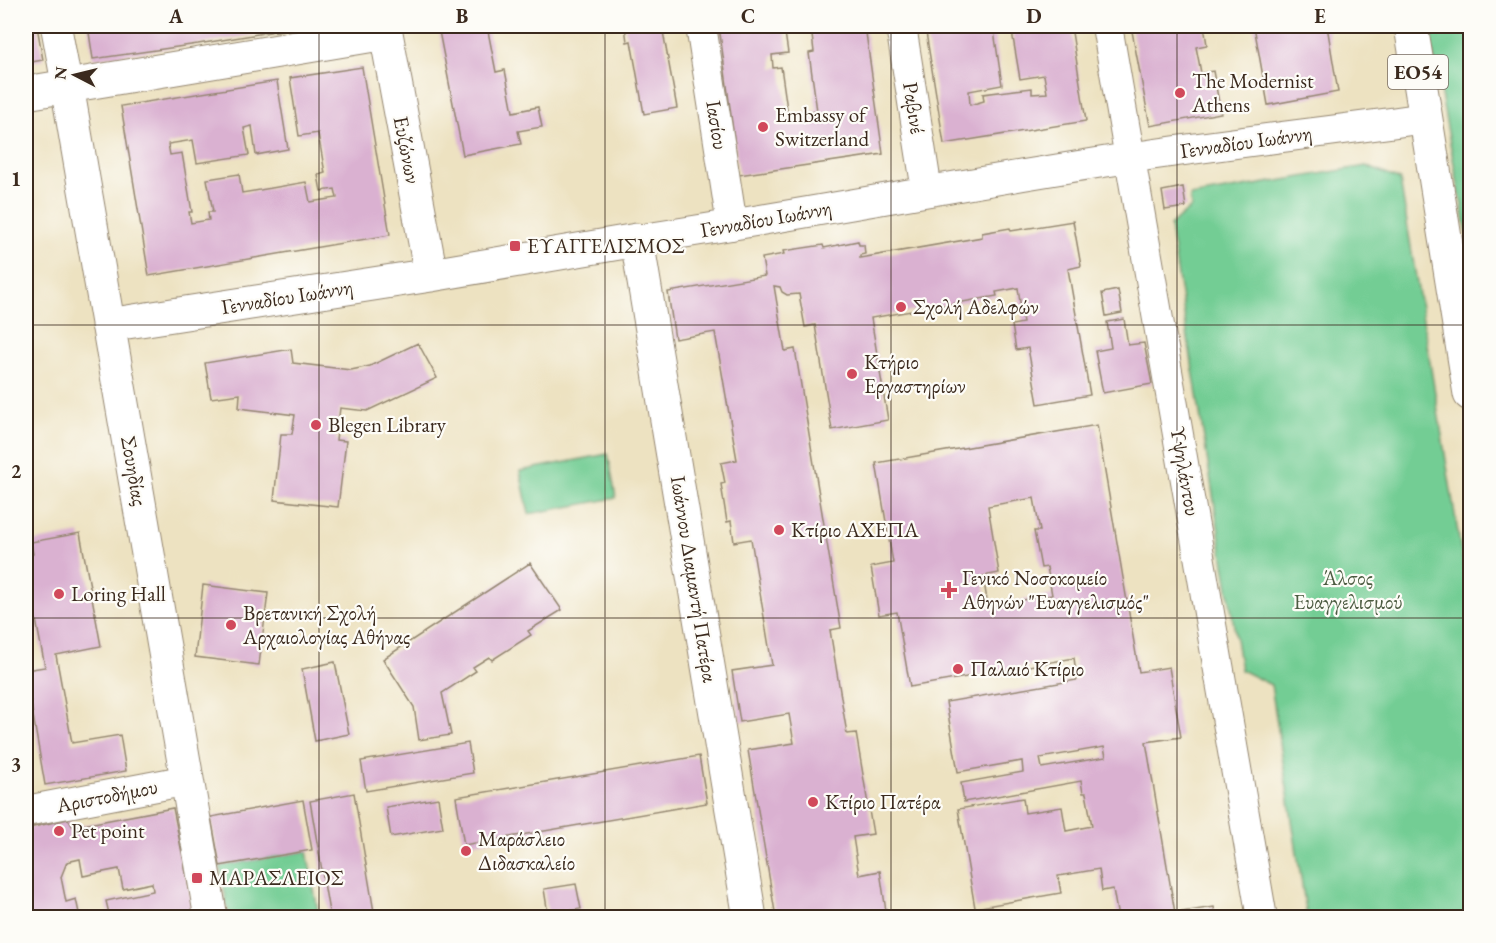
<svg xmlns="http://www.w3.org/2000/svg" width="1496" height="943" font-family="'EB Garamond',serif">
  <rect width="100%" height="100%" fill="#fdfcf7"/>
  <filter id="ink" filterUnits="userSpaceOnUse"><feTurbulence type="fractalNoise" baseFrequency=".0167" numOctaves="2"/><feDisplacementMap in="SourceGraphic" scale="12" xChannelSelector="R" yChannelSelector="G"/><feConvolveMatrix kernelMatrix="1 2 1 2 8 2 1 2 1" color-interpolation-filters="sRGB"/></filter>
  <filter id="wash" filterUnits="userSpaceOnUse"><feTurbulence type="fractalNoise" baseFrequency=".008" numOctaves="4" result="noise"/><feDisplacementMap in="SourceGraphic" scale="24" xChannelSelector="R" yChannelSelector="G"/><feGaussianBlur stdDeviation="1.35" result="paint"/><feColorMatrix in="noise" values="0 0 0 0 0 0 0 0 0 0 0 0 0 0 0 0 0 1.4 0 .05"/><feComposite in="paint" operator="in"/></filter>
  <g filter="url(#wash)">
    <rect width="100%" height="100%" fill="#ede2c1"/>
    <path fill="#73cd94" stroke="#577c59" stroke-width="1.5" d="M1428 26H1470V249Z
      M1366 166 1400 180 1470 606V917H1307L1271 685 1241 670 1170 226 1191 207 1190 196Z
      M608 454 616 498 529 514 520 471Z
      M307 851 319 917H229L220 866Z"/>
    <g id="blocks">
      <path fill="#dab1d1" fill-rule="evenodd" d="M26 26H37L43 60 26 63Z
        M88 26H300V27L198 44 93 59Z
        M438 26H487L496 72 505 70 513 112 538 107 542 127 518 131 521 144 463 155Z
        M625 26H662L677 108 644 114 631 41 627 42Z
        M719 26H784L788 53 772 55 773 68 781 67 788 116 817 111 809 53 814 52 811 27 822 26H865L883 154 739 175Z
        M925 26H985L986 32 994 31 1002 85 969 91 970 105 984 101 983 94 1032 88V94L1047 93 1044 75 1020 79 1011 26H1071L1086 121 944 144Z
        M1131 26H1193L1194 28 1204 26 1207 45 1196 47 1199 62 1201 73 1213 71 1221 113 1150 126Z
        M1254 26H1327L1338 92 1268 105Z
        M362 67 390 235 149 276 121 106 277 81 288 149 256 155 252 126 244 128 249 155 197 163 193 140 168 144 170 155 182 153 192 212H189L191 223 209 220 208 212H213L207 179 239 174 242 193 306 182 310 202 337 198 335 189 321 191 318 175 325 173 318 133 299 136 290 78Z
        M1183 187 1186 207 1165 210 1162 191Z
        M1073 221 1081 266 1068 269 1090 395 1038 404 1028 348 1016 350 1012 325 1023 323 1018 288 996 292 997 296 871 318 888 420 832 430 815 325 805 327 799 294 787 295 782 292 780 287 774 286 785 351 795 349 841 628 830 630 847 734 856 733 873 834 853 837 859 875 880 871 887 918H776L748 750 794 743 789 714 740 722 732 671 772 665 751 539 734 542 731 521 727 522 721 484 725 483 721 463 737 460 715 332 675 339 668 292 765 276 762 258 784 254 783 251 823 245 824 248 858 241 859 245H864L865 254 860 255V258L982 237V233L1010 228 1011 231Z
        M1118 290 1122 313 1106 316 1102 293Z
        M1124 319 1128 345 1144 343 1152 384 1103 393 1095 351 1111 348 1107 322Z
        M418 343 437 378 367 411 340 408 336 440 346 441 338 507 274 500 281 434H292L295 415 239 408 240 394 211 398 205 363 291 349 293 363 351 370 370 366Z
        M1097 425 1139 672 1169 667 1181 737 1146 742 1175 913 1214 907 1216 918H1118L1113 889 1102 891 1099 869 1058 876 1061 893 975 908 958 809 1023 798 1025 813 1062 807 1066 831 1092 826 1086 793H1083L1081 781 964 802 961 783 1023 772 1022 761 958 772 946 702 1077 680 1074 658 910 687 897 612 879 615 871 567 893 563 876 463ZM1034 498 1040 531H1034L1041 568 1047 567 1052 595 988 606 983 576 999 573 988 506ZM1104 747 1106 757 1042 768 1040 758Z
        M80 533 101 646 56 655 72 743 120 735 126 771 45 785 26 675V670L45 667 36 620 28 622 26 610V579L31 578 27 556 33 554 31 542Z
        M530 563 562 610 528 631 531 635 492 660 489 657 473 667 476 671 442 693 451 735 419 740 414 707 383 659Z
        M203 585 268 593 259 665 195 657Z
        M335 662 349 734 315 741 302 669Z
        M468 743 473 773 366 791 361 761Z
        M699 756 707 803 464 845 456 797Z
        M354 793 375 918H330L310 801Z
        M438 798 443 828 391 837 386 807Z
        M303 800 312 850 220 866 211 817Z
        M173 808 195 918H110L106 901 153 891 152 883 123 889 119 869 83 876 80 859 67 862 61 877 66 902 76 899 79 913H88V918H26V837L29 828 68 819 73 827Z
        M576 884 581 909 548 914 544 889Z"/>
    </g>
  </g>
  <g filter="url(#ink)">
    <use href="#blocks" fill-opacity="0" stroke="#948670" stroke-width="1.5"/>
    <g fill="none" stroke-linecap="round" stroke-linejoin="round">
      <defs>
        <path id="minor" d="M56 26 67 86
          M701 26 732 225
          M901 26 927 191
          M1107 26 1262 918
          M637 240C802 215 965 183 1129 158 1228 143 1327 132 1426 118
          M26 811 188 780"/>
        <path id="tertiary" d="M67 86 211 918
          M26 93 386 33 431 275
          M108 325 431 275 637 240 750 918"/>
        <path id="primary" d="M1411 26 1470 394"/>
      </defs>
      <use href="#minor" stroke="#948670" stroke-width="32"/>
      <use href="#tertiary" stroke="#948670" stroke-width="35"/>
      <use href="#primary" stroke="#948670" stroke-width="35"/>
      <use href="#minor" stroke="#fff" stroke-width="30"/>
      <use href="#tertiary" stroke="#fff" stroke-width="33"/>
      <use href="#primary" stroke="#fff" stroke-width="33"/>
    </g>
  </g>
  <path fill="none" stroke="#3b2a1e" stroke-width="1.5" stroke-opacity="0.55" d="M319 26V918M605 26V918M891 26V918M1177 26V918M26 325H1470M26 618H1470"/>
  <g fill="#d1495b" stroke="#fdfcf7" stroke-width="2">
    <circle cx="1180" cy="93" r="6"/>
    <circle cx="763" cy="127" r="6"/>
    <rect x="509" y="240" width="12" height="12" rx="3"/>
    <circle cx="901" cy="307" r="6"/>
    <circle cx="852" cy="374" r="6"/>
    <circle cx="316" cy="425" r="6"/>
    <circle cx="779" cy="530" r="6"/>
    <path d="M946 581h6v6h6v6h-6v6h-6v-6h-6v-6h6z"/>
    <circle cx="59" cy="594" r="6"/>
    <circle cx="231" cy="625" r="6"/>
    <circle cx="958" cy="669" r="6"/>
    <circle cx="813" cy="802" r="6"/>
    <circle cx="59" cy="831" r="6"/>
    <circle cx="466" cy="851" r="6"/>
    <rect x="191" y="872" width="12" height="12" rx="3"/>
  </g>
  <g text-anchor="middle" stroke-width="4.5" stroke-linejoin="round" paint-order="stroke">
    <rect fill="#fdfcf7" stroke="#75695f" stroke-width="1.5" x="1388" y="55" width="60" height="34" rx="4.5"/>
    <g font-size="20" font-weight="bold" fill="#3b2a1e">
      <text x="1418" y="79">ΕΟ54</text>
    </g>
    <g font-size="21" fill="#3b2a1e" stroke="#fdfcf7" text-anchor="start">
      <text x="1192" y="88">The Modernist<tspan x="1192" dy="24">Athens</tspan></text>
      <text x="775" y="122">Embassy of<tspan x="775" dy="24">Switzerland</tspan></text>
      <text x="527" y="253">ΕΥΑΓΓΕΛΙΣΜΟΣ</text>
      <text x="913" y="314">Σχολή Αδελφών</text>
      <text x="864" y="369">Κτήριο<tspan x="864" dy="24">Εργαστηρίων</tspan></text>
      <text x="328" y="432">Blegen Library</text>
      <text x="791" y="537">Κτίριο ΑΧΕΠΑ</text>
      <text x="962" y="585">Γενικό Νοσοκομείο<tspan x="962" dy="24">Αθηνών "Ευαγγελισμός"</tspan></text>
      <text x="71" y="601">Loring Hall</text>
      <text x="243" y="620">Βρετανική Σχολή<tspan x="243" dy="24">Αρχαιολογίας Αθήνας</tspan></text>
      <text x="970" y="676">Παλαιό Κτίριο</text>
      <text x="825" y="809">Κτίριο Πατέρα</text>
      <text x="71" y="838">Pet point</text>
      <text x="478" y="846">Μαράσλειο<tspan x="478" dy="24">Διδασκαλείο</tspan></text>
      <text x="209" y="885">ΜΑΡΑΣΛΕΙΟΣ</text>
    </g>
    <g font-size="21" fill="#3b2a1e" stroke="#fdfcf7">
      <text transform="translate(914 108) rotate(81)" y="7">Ραβινέ</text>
      <text transform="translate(717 125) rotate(81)" y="7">Ιασίου</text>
      <text transform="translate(1246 142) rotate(-8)" y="7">Γενναδίου Ιωάννη</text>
      <text transform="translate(407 150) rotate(79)" y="7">Ευζώνων</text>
      <text transform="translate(766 219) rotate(-10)" y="7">Γενναδίου Ιωάννη</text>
      <text transform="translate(287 297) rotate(-9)" y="7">Γενναδίου Ιωάννη</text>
      <text transform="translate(134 471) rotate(80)" y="7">Σουηδίας</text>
      <text transform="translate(1185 471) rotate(80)" y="7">Υψηλάντου</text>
      <text transform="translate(694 579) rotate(81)" y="7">Ιωάννου Διαμαντή Πατέρα</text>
      <text transform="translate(107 796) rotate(-11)" y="7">Αριστοδήμου</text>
    </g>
    <g font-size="21" fill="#4c5b41" stroke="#fdfcf7">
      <text x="1348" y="585">Άλσος<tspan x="1348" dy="24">Ευαγγελισμού</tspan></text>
    </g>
  </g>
  <rect width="1496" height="943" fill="none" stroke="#fdfcf7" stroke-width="66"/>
  <g transform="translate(75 75) rotate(277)" stroke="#fdfcf7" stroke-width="4.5" paint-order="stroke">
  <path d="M0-4.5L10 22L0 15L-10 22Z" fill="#3b2a1e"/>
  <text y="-9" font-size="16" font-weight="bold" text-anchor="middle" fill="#3b2a1e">N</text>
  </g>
  <rect x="33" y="33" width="1430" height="877" fill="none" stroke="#3b2a1e" stroke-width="2"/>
  <g font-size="20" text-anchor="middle" font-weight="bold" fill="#3b2a1e">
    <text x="176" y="23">A</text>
    <text x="462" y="23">B</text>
    <text x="748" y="23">C</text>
    <text x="1034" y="23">D</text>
    <text x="1320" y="23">E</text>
    <text x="16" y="186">1</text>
    <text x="16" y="478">2</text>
    <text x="16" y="771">3</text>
  </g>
</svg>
